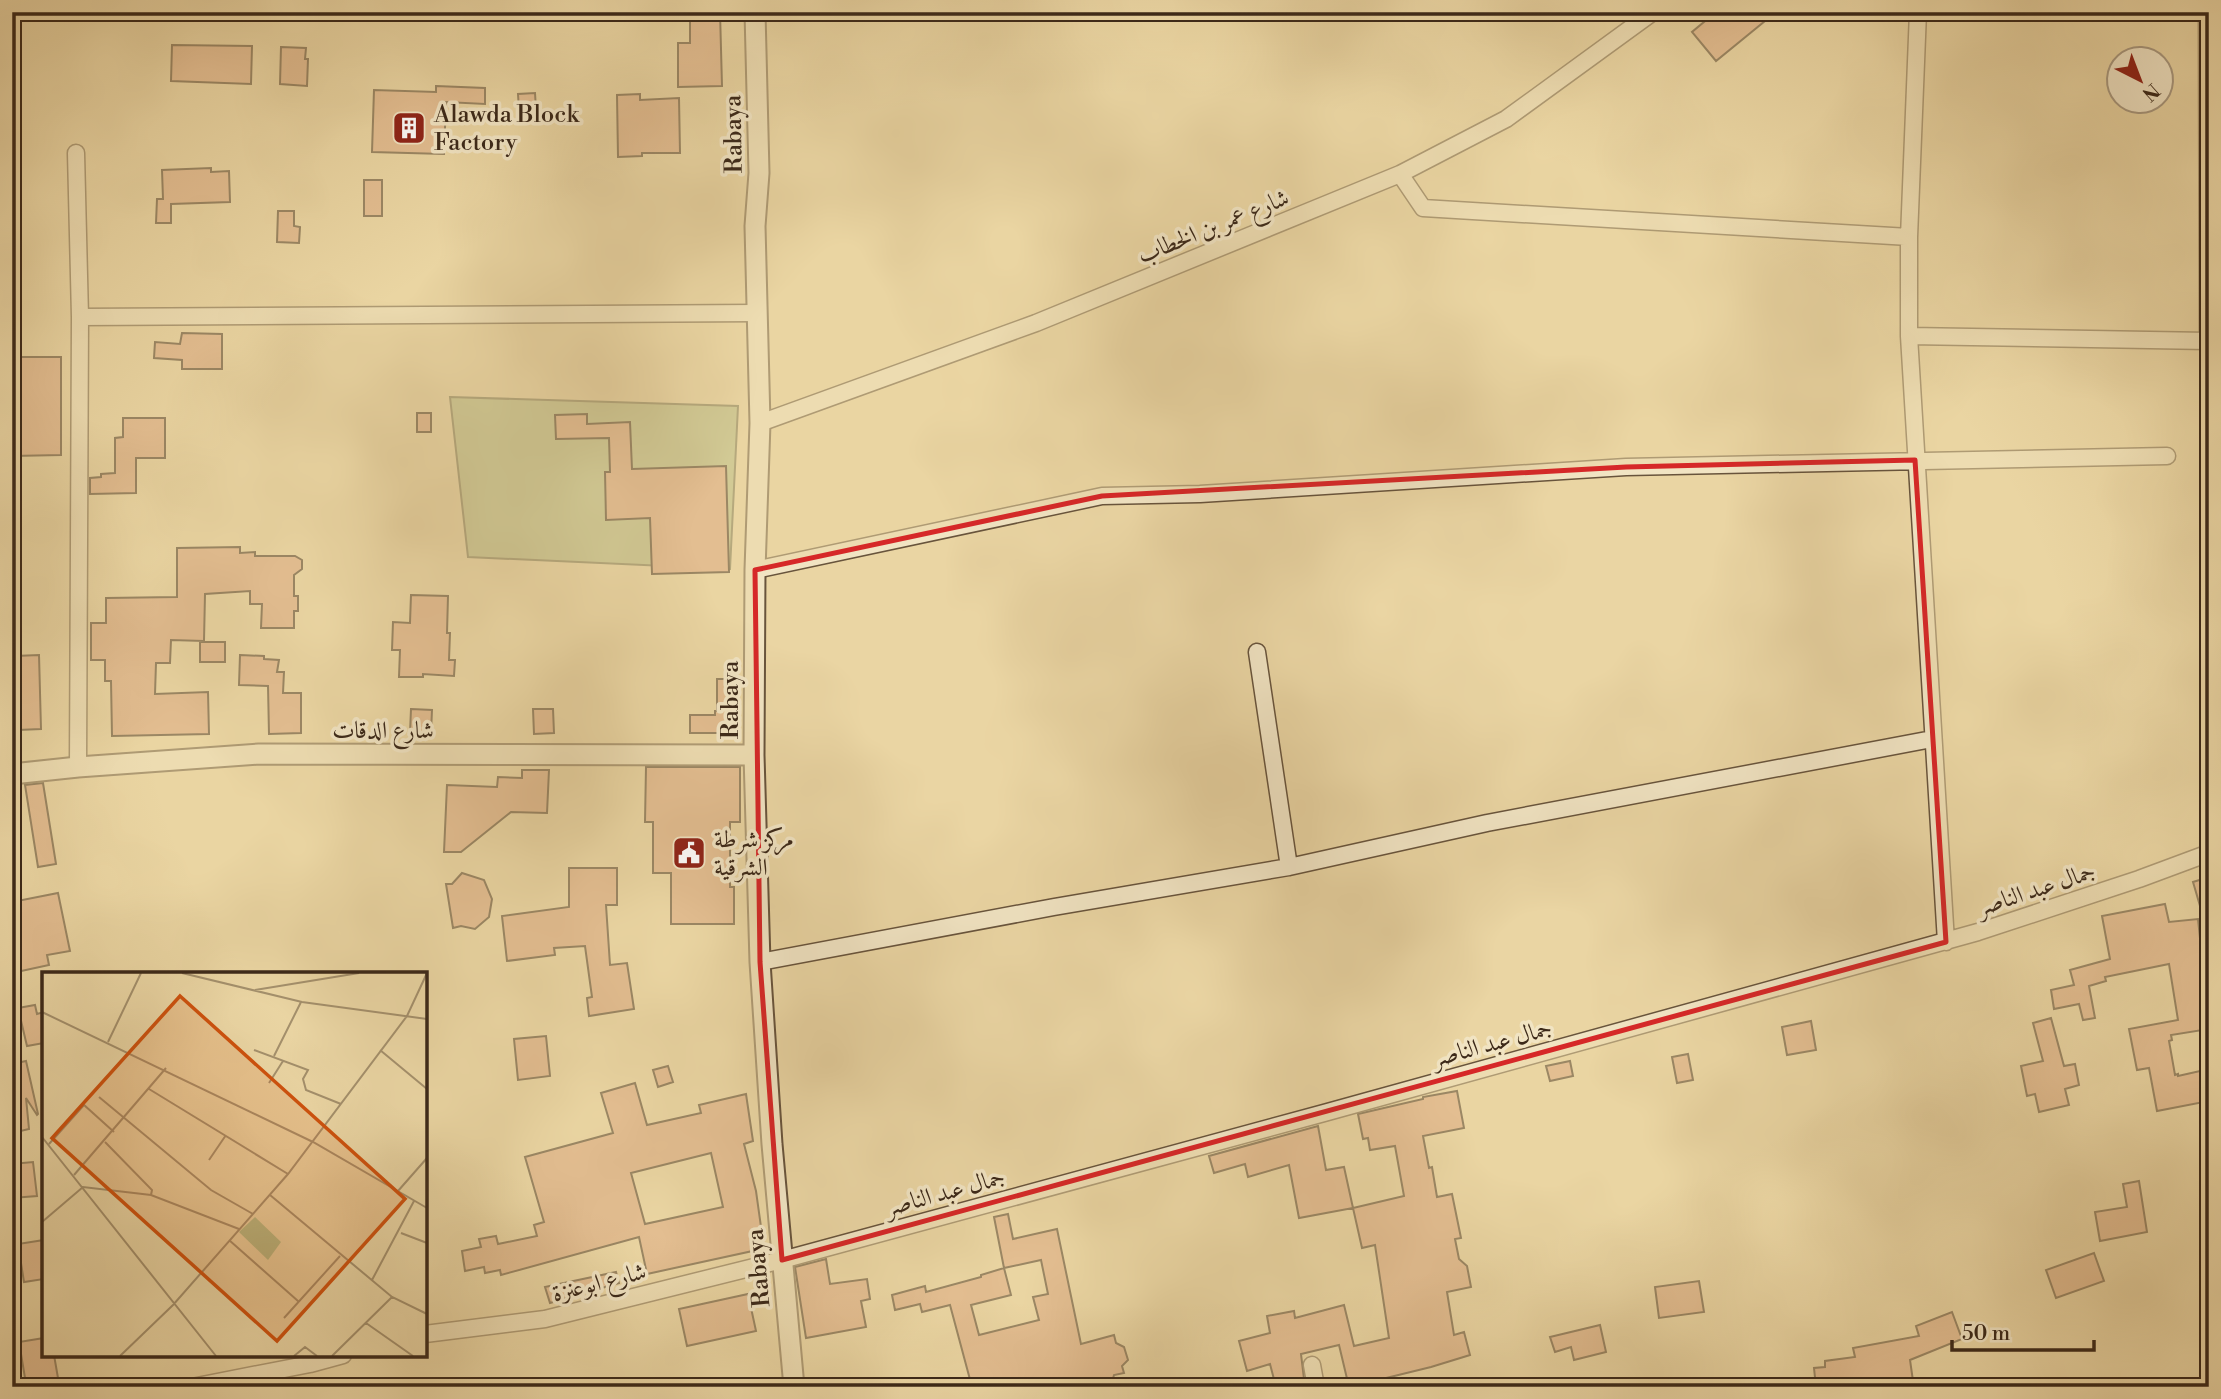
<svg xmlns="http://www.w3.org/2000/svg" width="2221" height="1399" font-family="'Libre Bodoni',Amiri,serif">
  <rect width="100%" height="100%" fill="#ead5a3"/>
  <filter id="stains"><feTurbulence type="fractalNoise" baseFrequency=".00286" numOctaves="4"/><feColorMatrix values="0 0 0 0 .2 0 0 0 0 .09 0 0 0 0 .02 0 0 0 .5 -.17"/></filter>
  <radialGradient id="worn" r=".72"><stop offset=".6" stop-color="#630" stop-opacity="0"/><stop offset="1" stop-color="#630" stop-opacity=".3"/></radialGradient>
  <path fill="#b6bd86" stroke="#797350" stroke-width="2" d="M450 397 738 406 730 569 468 557Z"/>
  <path fill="#dca37d" stroke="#3c2919" stroke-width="2" fill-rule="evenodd" d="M690 12H720L722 86 678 87V43H690Z
    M1716 12H1776L1716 61 1692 32Z
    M172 45 252 46 251 84 171 81Z
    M281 47 306 48 305 59H308L307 86 280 84Z
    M436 86 485 88V104L446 102 444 154 372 152 374 90 436 92Z
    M535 93 536 109 519 110 518 94Z
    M640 94V100L679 98 680 153H642V156L618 157 617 95Z
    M211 168V172L229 171 230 202 171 204V223H156L157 199H163L162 170Z
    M364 180H382V216H364Z
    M278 211H294V226L300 227 299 243 277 242Z
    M182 333 222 334V369H182V360L154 358 155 342 180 344Z
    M12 357H61V455L12 456Z
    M417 413H431V432H417Z
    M587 414V424L630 422 632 469 726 466 729 572 652 574 650 518 606 520 605 472H610L609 438 556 439 555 415Z
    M123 418H165V458H136V493L90 494V478L101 477V474L115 473V438L123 437Z
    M240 547V553L255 552V556H295L302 560V569L294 575V596H298V611H294V628H261L262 604H250V591L205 594 204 641 171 640 170 663H156L155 694 208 692 209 734 112 736 111 681H105V660H91V623H106V598L177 597V548Z
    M411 595 448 596 447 633H450L449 660H455L454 676 423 674V677H399L400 650H392L393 622 410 623Z
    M200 642H225V662H200Z
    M39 655 41 729 18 730 15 656Z
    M240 655 264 656V659L279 660 277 672H284L283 693H301V733L269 734 268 686 239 685Z
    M717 679H739L737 727 730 733H690V715H715V711H717Z
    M411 709 432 710 431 733H410Z
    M533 709H553L554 733 534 734Z
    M646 767H740V822H730V887H734V924H671V873H653V822H645Z
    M522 770H549L547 813 511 812 461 852H444L447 785 497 787 498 777 522 778Z
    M43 783 56 864 38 867 25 785Z
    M569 868H617V905H606L610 965 627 963 634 1009 589 1016 587 998 592 997 585 946 554 948 555 955 507 961 502 916 569 907Z
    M462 873 484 880 492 899 489 917 475 929 461 926 453 928 446 884H452Z
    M2209 877V922L2205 923 2193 882Z
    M58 893 70 951 47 955 49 965 12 973V902Z
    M2165 904 2169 922 2198 919 2206 996 2209 995V1029L2171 1035 2172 1040 2169 1041 2175 1075 2178 1074V1076L2209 1069V1101L2157 1111 2149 1068 2137 1070 2129 1029 2178 1020 2169 964 2105 977 2106 981 2089 986 2095 1018 2083 1020 2079 1004 2054 1009 2051 990 2074 985 2070 970 2110 959 2102 916Z
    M35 1005 37 1014 44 1012V1043L27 1046 18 1008Z
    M2051 1018 2064 1066 2075 1064 2079 1085 2065 1089 2069 1105 2039 1112 2035 1094 2027 1096 2021 1066 2043 1061 2033 1023Z
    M1811 1021 1816 1050 1787 1055 1782 1027Z
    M546 1036 550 1076 518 1080 514 1039Z
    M1688 1054 1693 1080 1677 1083 1672 1057Z
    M26 1061 38 1114 37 1115 26 1098 29 1129 12 1133V1064Z
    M1570 1061 1573 1076 1550 1081 1546 1066Z
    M668 1066 673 1082 658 1087 653 1070Z
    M635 1083 647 1125 701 1113 699 1105 746 1094 753 1141 744 1144 756 1191 762 1234V1244L757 1250 647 1274 639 1237 501 1275 500 1270 485 1273 484 1267 465 1271 462 1251 481 1247 479 1239 496 1236 498 1244 537 1236 534 1225 544 1222 525 1157 613 1133 601 1093ZM711 1153 723 1207 645 1224 631 1173Z
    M1457 1091 1464 1128 1423 1136 1429 1168 1432 1167 1437 1197 1452 1194 1461 1238 1455 1239 1459 1259 1467 1266 1471 1287 1447 1292 1454 1335 1464 1332 1470 1355 1431 1367 1382 1379 1384 1387H1349L1339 1345 1301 1354 1304 1379 1292 1383 1293 1387H1276L1270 1364 1247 1371 1239 1341 1270 1333 1267 1316 1294 1311 1295 1318 1344 1305 1354 1346 1389 1338 1375 1245 1362 1248 1353 1208 1404 1196 1395 1146 1370 1150 1368 1138 1363 1139 1358 1114 1423 1099V1097Z
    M1318 1126 1326 1170 1344 1167 1353 1208 1299 1218 1289 1165 1248 1177 1245 1164 1214 1173 1209 1156Z
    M33 1162 37 1196 12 1198V1164Z
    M2139 1181 2147 1232 2100 1241 2095 1212 2127 1207 2123 1184Z
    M1008 1214 1013 1239 1057 1229 1081 1344 1114 1335 1116 1343 1124 1347 1128 1360 1122 1366 1124 1373 1114 1375 1112 1382 1097 1380 1074 1387H972L950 1305 922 1312 920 1304 895 1310 892 1295 925 1286 926 1292 981 1277V1275L1004 1268 1011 1295 971 1305 979 1335 1039 1320 1033 1297 1048 1294 1041 1260 1004 1268 994 1217Z
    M44 1240V1279L24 1282 18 1244Z
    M2094 1253 2104 1281 2056 1298 2046 1270Z
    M826 1259 830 1284 867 1279 870 1299 861 1301 866 1327 806 1338 795 1267Z
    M616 1272 619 1283 550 1303 545 1287Z
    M1699 1281 1704 1312 1659 1318 1655 1287Z
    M748 1294 756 1331 687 1346 679 1309Z
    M1952 1312 1962 1339 1910 1360 1913 1381 1874 1387H1816L1814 1368 1825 1367V1361L1855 1357 1853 1348 1919 1336 1916 1326Z
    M1600 1325 1606 1352 1574 1360 1571 1347 1555 1352 1550 1337Z
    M44 1338V1355H54L58 1378 26 1384 19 1342Z"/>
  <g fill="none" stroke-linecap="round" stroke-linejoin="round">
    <defs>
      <path id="minor" d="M1918 12 1909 237V336L1946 942
        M76 153 80 317 78 767
        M1400 174 1423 208 1909 237
        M80 317 757 313
        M1909 336 2208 341 2207 12
        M760 423 1036 323 1400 174 1506 119 1653 12
        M755 570 1102 496 1200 494 1626 467 2167 456
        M1257 652 1289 867
        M760 962 1054 907 1289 867 1487 823 1932 739
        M425 1334 545 1319 782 1260 1324 1113 1978 932 2139 879 2209 853
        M1312 1365 1316 1387
        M192 1387 310 1364 343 1355"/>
      <path id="tertiary" d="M755 12 759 173 755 226 760 423 755 570 754 755 760 962 772 1144 794 1387
        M12 774 78 767 259 754 754 755"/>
    </defs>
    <use href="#minor" stroke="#68543c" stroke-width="19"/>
    <use href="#tertiary" stroke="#68543c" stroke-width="23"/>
    <use href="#minor" stroke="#f1e4c3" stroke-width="16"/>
    <use href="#tertiary" stroke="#f1e4c3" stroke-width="19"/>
  </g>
  <path d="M0 0H2221V1399H0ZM1915 460 1946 942 782 1260 760 962 755 570 1102 496 1626 467Z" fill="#ead5a3" fill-opacity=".55" fill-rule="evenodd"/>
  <path fill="none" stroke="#d62828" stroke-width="5" stroke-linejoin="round" d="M1915 460 1946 942 782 1260 760 962 755 570 1102 496 1626 467Z"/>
  <defs>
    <symbol id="building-square" viewBox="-11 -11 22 22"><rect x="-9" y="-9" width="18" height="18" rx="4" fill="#8f2418" stroke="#f1e4c3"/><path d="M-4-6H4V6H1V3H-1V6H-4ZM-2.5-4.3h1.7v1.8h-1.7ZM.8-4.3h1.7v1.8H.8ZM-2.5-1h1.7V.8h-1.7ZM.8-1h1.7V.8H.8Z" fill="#fff"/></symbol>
    <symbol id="civic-square" viewBox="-11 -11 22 22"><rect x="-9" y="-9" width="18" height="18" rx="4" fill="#8f2418" stroke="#f1e4c3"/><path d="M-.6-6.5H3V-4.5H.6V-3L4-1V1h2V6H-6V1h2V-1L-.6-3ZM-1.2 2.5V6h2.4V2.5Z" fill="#fff"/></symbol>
  </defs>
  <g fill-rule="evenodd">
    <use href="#building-square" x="390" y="109" width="38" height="38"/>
    <use href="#civic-square" x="670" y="834" width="38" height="38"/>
  </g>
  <g text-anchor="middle" stroke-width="7" stroke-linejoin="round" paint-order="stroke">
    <g font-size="24" fill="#3c2919" stroke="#f1e4c3" text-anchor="start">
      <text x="434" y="122">Alawda Block<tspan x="434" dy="28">Factory</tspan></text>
      <text x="714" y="847">مركز شرطة<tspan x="714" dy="28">الشرقية</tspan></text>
    </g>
    <g font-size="24" fill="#3c2919" stroke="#f1e4c3">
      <text transform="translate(733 134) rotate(-91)" y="8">Rabaya</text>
      <text transform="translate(1213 226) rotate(-22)" y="8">شارع عمر بن الخطاب</text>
      <text transform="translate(730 700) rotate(-90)" y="8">Rabaya</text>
      <text x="383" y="738">شارع الدقات</text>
      <text transform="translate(2036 889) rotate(-18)" y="8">جمال عبد الناصر</text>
      <text transform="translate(1492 1043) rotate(-15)" y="8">جمال عبد الناصر</text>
      <text transform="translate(945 1192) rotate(-15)" y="8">جمال عبد الناصر</text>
      <text transform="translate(758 1268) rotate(-95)" y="8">Rabaya</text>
      <text transform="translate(599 1282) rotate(-14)" y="8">شارع ابوعنزة</text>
    </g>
  </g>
  <g transform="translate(42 972)">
    <rect width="385" height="385" fill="#ead5a3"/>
    <path d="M213 245 239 270 226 288 197 260Z" fill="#b6bd86"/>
    <path fill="none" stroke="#a4906c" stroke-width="2" d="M140 1 260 30 385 47M213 18 317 1M0 40 271 170 385 236M66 70 99 1M212 78 266 98 261 107 264 118 299 132M338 78 385 117M232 84 259 30M227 111 241 89M107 117 246 202M57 125 169 218 211 242M0 165 174 384M63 170 110 218 109 223M7 172 42 133 72 160M167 188 184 163M32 203 124 96M356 219 385 186M228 223 350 325 385 342M0 250 41 215 109 223 197 257M359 261 385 271M187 268 256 329M330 308 372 229M242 346 298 284M324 351 371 384M78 384 131 333 246 202 365 44 385 1M252 384 263 375 275 384M290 384 350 325"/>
    <path fill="#ce520e" fill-opacity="0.15" stroke="#ce520e" stroke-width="3.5" d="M138 24 363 227 235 369 10 166Z"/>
    <rect width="385" height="385" fill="none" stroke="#3c2919" stroke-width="3.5"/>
  </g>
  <rect width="2221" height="1399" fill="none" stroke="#ead5a3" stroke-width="42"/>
  <rect x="14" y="14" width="2193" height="1371" fill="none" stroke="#3c2919" stroke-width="3.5"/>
  <rect x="21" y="21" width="2179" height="1357" fill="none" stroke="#3c2919" stroke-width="2"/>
  <g transform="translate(2140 80) rotate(138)"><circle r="33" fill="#f1e4c3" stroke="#a9997f" stroke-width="2"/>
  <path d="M0-5L12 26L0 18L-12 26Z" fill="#8f2418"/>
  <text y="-10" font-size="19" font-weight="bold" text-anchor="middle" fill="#3c2919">N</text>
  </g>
  <path d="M1952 1340v10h142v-10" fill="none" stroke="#3c2919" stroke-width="3.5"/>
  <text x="1962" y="1340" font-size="21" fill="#3c2919" stroke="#f1e4c3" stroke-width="5" paint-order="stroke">50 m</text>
  <rect width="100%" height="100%" filter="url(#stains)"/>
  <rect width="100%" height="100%" fill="url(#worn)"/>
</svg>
